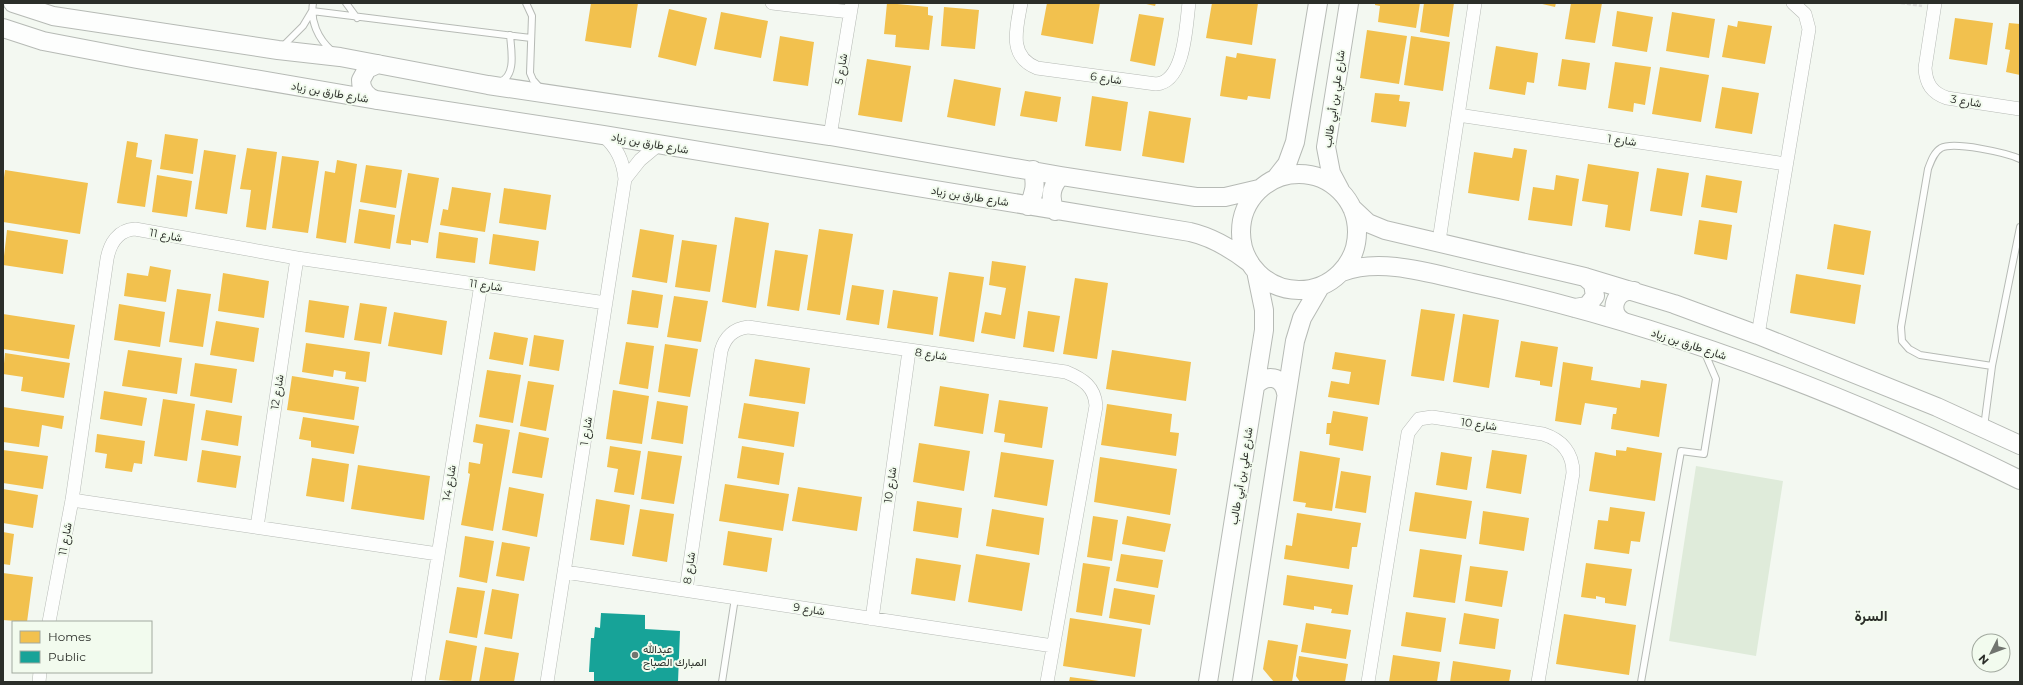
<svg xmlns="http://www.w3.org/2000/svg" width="2023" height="685" font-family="Montserrat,Vazirmatn,sans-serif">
  <rect width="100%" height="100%" fill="#f3f8f1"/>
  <path fill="#dfebda" d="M1696 466 1783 481 1756 656 1669 641Z"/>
  <path fill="#f2c14e" d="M591 3H638L631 48 585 41Z
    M887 3 928 7V15L933 16 929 50 895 47 896 35 884 34Z
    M1047 3H1100L1093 44 1041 35Z
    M1142 3H1156L1155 6Z
    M1212 3H1258L1252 45 1206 38Z
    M1375 3H1420L1416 28 1378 22 1380 6 1375 5Z
    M1424 3H1454L1449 37 1420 32Z
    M1538 3H1556L1555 7Z
    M1571 3H1602L1595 43 1565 39Z
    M944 7 979 10 975 49 941 46Z
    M669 9 707 18 696 66 658 57Z
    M1617 11 1653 17 1647 52 1612 46Z
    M721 12 768 21 761 58 714 49Z
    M1672 12 1715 19 1709 58 1666 51Z
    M1139 14 1164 18 1155 66 1130 61Z
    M1955 18 1993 23 1987 65 1949 59Z
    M1738 21 1772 26 1765 64 1722 57 1728 25 1737 27Z
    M2009 23 2020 24V75L2006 72 2010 50 2005 49Z
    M1367 30 1407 36 1399 84 1360 78Z
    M780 36 814 42 808 86 773 81Z
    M1411 36 1450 42 1443 91 1404 85Z
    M1496 46 1538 53 1534 83 1527 82 1525 95 1489 89Z
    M1237 53 1276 59 1270 99 1248 96 1247 100 1220 96 1226 56 1236 58Z
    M867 59 911 66 902 122 858 115Z
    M1562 59 1590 63 1586 90 1558 86Z
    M1615 62 1651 67 1645 105 1634 103 1633 112 1608 108Z
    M1660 67 1709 75 1701 122 1652 114Z
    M954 79 1001 88 995 126 947 117Z
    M1722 87 1759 93 1752 134 1715 128Z
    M1025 91 1061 97 1057 122 1020 116Z
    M1375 93 1400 95 1399 101 1410 102 1406 127 1371 122Z
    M1092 96 1128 102 1121 151 1085 146Z
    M1149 111 1191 118 1184 163 1142 156Z
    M165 134 198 139 193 174 160 169Z
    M127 141 138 143 136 157 152 160 145 207 117 203Z
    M247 148 277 152 266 230 246 227 251 190 240 189Z
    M1514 148 1527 150 1519 201 1468 193 1474 152 1512 158Z
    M204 150 236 155 227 214 195 209Z
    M282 156 319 161 308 233 272 228Z
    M337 160 357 164 346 243 316 238 325 171 335 173Z
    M1588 164 1639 172 1630 231 1605 227 1608 205 1582 201Z
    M366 165 402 170 396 208 360 202Z
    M1657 168 1689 173 1682 216 1650 211Z
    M5 170 88 183 80 234 3 222V185Z
    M408 173 439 178 428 243 411 240V245L396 243Z
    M157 175 192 181 187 217 152 212Z
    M1556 175 1579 179 1572 226 1528 220 1533 187 1554 190Z
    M1706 175 1742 181 1737 213 1701 207Z
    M452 187 491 193 485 232 440 225 443 209 448 210Z
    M504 188 551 195 546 230 499 223Z
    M359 209 395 215 390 249 354 243Z
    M735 217 769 223 756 308 722 302Z
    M1699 220 1732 225 1727 260 1694 254Z
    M1834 224 1871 231 1864 275 1827 269Z
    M640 229 674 235 667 283 632 277Z
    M819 229 853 234 840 315 807 310Z
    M7 230 68 240 63 274 3 265Z
    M439 232 478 238 475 263 436 258Z
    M493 234 539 241 535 271 489 264Z
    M682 240 717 245 710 292 675 287Z
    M775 250 808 255 799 311 767 306Z
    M992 261 1026 266 1015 339 981 333 985 312 1001 315 1006 288 989 285Z
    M150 266 171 270 166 302 124 296 127 273 148 276Z
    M949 272 984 277 974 342 939 336Z
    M223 273 269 281 264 318 218 311Z
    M1796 274 1861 285 1855 324 1790 313Z
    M1075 278 1108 283 1097 359 1063 354Z
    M852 285 884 290 879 325 846 320Z
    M177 289 211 294 203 347 169 342Z
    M632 290 663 295 658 328 627 324Z
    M893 290 938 297 933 335 887 328Z
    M674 296 708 301 701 342 667 337Z
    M309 300 349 306 344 338 305 332Z
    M360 303 387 307 381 344 354 340Z
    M119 304 165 312 160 347 114 340Z
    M1421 309 1455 314 1444 381 1411 376Z
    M1028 311 1060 316 1054 352 1023 347Z
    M394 312 447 321 442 355 388 346Z
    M3 314 75 325 69 359 3 349Z
    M1463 314 1499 320 1489 388 1453 382Z
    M216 321 259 328 254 362 210 355Z
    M494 332 528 338 523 365 489 359Z
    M534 335 564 340 559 371 529 366Z
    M1521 341 1558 347 1552 387 1540 385V381L1515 377Z
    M626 342 654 346 648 389 619 384Z
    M306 343 370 352 366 382 345 379 346 372 334 370 333 377 302 372Z
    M665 344 698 349 690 397 658 392Z
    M128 350 182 358 177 394 122 386Z
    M1112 350 1191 362 1186 401 1106 389Z
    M1335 352 1386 360 1379 405 1328 397 1331 381 1349 384 1351 372 1332 369Z
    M5 353 70 363 64 398 21 391 23 377 3 374Z
    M755 359 810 368 805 404 749 396Z
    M1563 362 1593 367 1591 380 1640 388 1641 380 1667 384 1659 437 1611 429 1613 414H1616L1617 408 1585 403 1581 425 1555 421Z
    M195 363 237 369 232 403 190 396Z
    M487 370 521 375 513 423 479 417Z
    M292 376 359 387 354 420 287 410Z
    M528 381 554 385 546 431 520 426Z
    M940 386 989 394 983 434 934 426Z
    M613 390 649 396 642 444 606 439Z
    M104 391 147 398 142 426 100 419Z
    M163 399 195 404 187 461 154 456Z
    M999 400 1048 407 1042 448 1004 442 1005 434 994 432Z
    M657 401 688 406 683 444 651 439Z
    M744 403 799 412 794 447 738 438Z
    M1107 404 1172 414 1170 432 1179 433 1176 456 1101 445Z
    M3 407 64 416 62 429 42 425 39 447 3 442Z
    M206 410 242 416 238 446 201 440Z
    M1333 411 1368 417 1363 451 1329 445 1330 434H1326L1327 423H1331Z
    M303 417 359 426 354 454 311 447V441L299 439Z
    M476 424 510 430 493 531 461 525 470 474 468 473 469 462 480 464 483 444 473 442Z
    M519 432 549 438 542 478 512 473Z
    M97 434 145 441 142 464 134 463 132 472 105 468 107 454 95 452Z
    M919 443 970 451 964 491 913 482Z
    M610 446 641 451 634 495 614 492 618 469 607 467Z
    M742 446 784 453 779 485 737 478Z
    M1627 447 1662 453 1655 501 1589 491 1595 452 1616 456V450L1626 451Z
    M3 450 48 456 43 489 3 483Z
    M202 450 241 456 236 488 197 482Z
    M1492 450 1527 455 1521 494 1486 488Z
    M648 451 682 456 674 504 641 499Z
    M1300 451 1340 458 1332 511 1305 507 1306 503 1293 501Z
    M1001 452 1054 460 1047 506 994 497Z
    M1441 452 1472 457 1467 490 1436 485Z
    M1100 457 1177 469 1170 515 1094 502Z
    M312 458 349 464 344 502 306 496Z
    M358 465 430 476 424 520 351 509Z
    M1341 471 1371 476 1366 513 1335 508Z
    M725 484 789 494 783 531 719 521Z
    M509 487 544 494 537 537 502 530Z
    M798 487 862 497 857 531 792 521Z
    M3 489 38 495 33 528 3 523Z
    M1415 492 1472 501 1466 539 1409 531Z
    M596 499 630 505 624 545 590 540Z
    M917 501 962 508 958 538 913 531Z
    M1610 507 1645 512 1640 542 1631 541 1629 554 1594 549 1598 520 1608 521Z
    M640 509 674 514 667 562 632 556Z
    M992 509 1044 518 1039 555 986 546Z
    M1483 511 1529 518 1524 551 1479 544Z
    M1297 513 1361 523 1357 547H1352L1349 569 1284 559 1286 545 1292 546Z
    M1093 516 1118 520 1112 561 1087 557Z
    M1127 516 1171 524 1165 552 1122 544Z
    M728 531 772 538 767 572 723 565Z
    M3 532 14 534 10 565 3 564Z
    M465 536 494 541 487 583 459 577Z
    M502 542 530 547 524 581 496 576Z
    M1420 549 1462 555 1455 603 1413 597Z
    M976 554 1030 563 1022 611 968 602Z
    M1121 554 1163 560 1158 588 1116 581Z
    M916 558 961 565 955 601 911 594Z
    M1083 563 1110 567 1102 616 1076 612Z
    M1586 563 1632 569 1626 606 1605 603V598L1596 596V599L1581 597Z
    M1470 566 1508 571 1502 607 1465 601Z
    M3 573 33 577 27 622 3 620Z
    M1287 575 1353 585 1348 615 1331 613 1332 609 1314 606V610L1283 605Z
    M457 587 485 591 477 638 449 633Z
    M1114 588 1155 595 1150 625 1109 618Z
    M492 589 519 594 512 639 484 634Z
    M1406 612 1446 618 1441 652 1401 646Z
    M1464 613 1499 619 1495 649 1459 644Z
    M1564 614 1636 625 1629 675 1556 664Z
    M1070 618 1142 629 1135 677 1063 666Z
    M1306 623 1351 630 1346 659 1301 652Z
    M446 640 477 646 471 682 439 680Z
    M1268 640 1298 645 1292 682H1274L1263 669Z
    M485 647 519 653 514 682H479Z
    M1393 655 1440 662 1437 682H1389Z
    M1299 656 1348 664 1345 682H1300L1296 676Z
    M1453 661 1511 670 1509 682H1450Z
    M1070 677 1099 681 1098 682H1069Z"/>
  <path fill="#17a398" d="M601 613 645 615V629L680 631 678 682 594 681V672H589L591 638H594L595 627 600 628Z"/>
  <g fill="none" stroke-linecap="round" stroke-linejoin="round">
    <defs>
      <path id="lane" d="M313 3C310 21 318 39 332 51
        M346 3 357 18
        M526 3 532 16 530 73 533 80 540 88
        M312 11 531 38
        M283 46 303 26 312 11
        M499 82C517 77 511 49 510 35
        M1992 366 1920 355 1909 349 1902 341 1901 327 1928 169C1931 161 1934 152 1941 148 1954 141 2007 153 2020 159
        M1984 427 1992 366 2020 227
        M722 682 735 598
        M1641 682 1681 451 1704 454 1716 379 1704 351"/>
      <path id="street" d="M772 3 850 12
        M1021 3C1017 27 1007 56 1037 68L1156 84C1185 82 1186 25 1189 3
        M1935 3 1925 68C1926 84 1932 93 1947 98L2020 109
        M1458 115 1786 164
        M830 136 852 3
        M625 179 640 160 658 145
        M1439 241 1475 3
        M1758 335 1809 29 1805 14 1793 3
        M72 500 438 554
        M257 527 297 258
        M565 572 1053 646
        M686 590 721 351C725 337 733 329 748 327L1066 372C1083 379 1095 387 1096 406L1047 682
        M872 619 909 351
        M49 622 72 500 107 259C110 243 118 230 135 229L297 258 606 303
        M39 682 40 672
        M418 682 481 284
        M547 682 625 179C623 160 617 148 603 135
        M1368 682 1408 433 1419 419 1432 417 1543 434C1562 440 1573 453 1573 473L1538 682"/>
      <path id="secondary" d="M13 3 53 16 278 50 340 57 488 85 830 136 1061 176 1196 197H1225L1259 189
        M3 28 43 41 137 59 377 100 603 135 1190 232C1212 237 1232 249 1250 263
        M376 100C366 97 361 90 361 80L367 69 378 64
        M1241 232a58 58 0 1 1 116 0a58 58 0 1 1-116 0Z
        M1276 178 1287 164 1295 142 1318 3
        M1340 190 1331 173 1326 147 1349 3
        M1028 206C1035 194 1036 184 1033 170
        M1352 208 1368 223 1385 230 1585 277 1674 304 1758 335 1937 407 2020 445
        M1055 211C1049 197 1051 186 1061 176
        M1342 272C1382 257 1432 274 1473 283 1662 324 1846 394 2020 480
        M1575 308 1587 306 1595 296 1593 284 1585 277
        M1624 322C1607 313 1614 289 1634 291
        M1255 386C1266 373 1283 376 1286 393
        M1208 682 1264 330V310L1256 271
        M1242 682 1295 341 1302 318 1320 287"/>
    </defs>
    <use href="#lane" stroke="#b6bab5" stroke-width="8"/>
    <use href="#street" stroke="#b6bab5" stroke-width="14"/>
    <use href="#secondary" stroke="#b6bab5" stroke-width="20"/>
    <path stroke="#dedfdd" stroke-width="2.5" stroke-dasharray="4 2" stroke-linecap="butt" d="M1901 3 1922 6"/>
    <use href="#lane" stroke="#fdfefd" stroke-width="6"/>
    <use href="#street" stroke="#fdfefd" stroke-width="13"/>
    <use href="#secondary" stroke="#fdfefd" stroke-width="18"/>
  </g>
  <circle fill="#71756f" stroke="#f2fbee" stroke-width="1.5" cx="635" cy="655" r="4"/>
  <g text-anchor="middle" stroke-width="4" stroke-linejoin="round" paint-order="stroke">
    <g font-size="11" fill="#2b2e29" stroke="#f2fbee">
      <text transform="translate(841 69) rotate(-81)" y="4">شارع 5</text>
      <text transform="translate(1106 78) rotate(8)" y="4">شارع 6</text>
      <text transform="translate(330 92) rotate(10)" y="4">شارع طارق بن زياد</text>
      <text transform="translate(1334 99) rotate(-82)" y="4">شارع علي بن أبي طالب</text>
      <text transform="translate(1966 101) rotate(9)" y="4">شارع 3</text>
      <text transform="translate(1622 140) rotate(8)" y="4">شارع 1</text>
      <text transform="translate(650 143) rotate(10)" y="4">شارع طارق بن زياد</text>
      <text transform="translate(970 196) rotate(9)" y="4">شارع طارق بن زياد</text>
      <text transform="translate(166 235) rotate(10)" y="4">شارع 11</text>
      <text transform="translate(486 285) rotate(8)" y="4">شارع 11</text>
      <text transform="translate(1689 344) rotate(18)" y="4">شارع طارق بن زياد</text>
      <text transform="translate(931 354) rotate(8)" y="4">شارع 8</text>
      <text transform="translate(277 392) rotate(-81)" y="4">شارع 12</text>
      <text transform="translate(1479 424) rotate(8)" y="4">شارع 10</text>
      <text transform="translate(586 431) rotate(-81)" y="4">شارع 1</text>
      <text transform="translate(1241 476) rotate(-81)" y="4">شارع علي بن أبي طالب</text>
      <text transform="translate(449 483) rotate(-81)" y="4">شارع 14</text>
      <text transform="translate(890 485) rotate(-82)" y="4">شارع 10</text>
      <text transform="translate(65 539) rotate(-80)" y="4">شارع 11</text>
      <text transform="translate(689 568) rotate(-82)" y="4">شارع 8</text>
      <text transform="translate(809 609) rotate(9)" y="4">شارع 9</text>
    </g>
    <g font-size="11" fill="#2b2e29" stroke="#f2fbee" text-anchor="start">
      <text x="643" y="653">عبدالله<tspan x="643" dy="13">المبارك الصباح</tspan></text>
    </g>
    <g font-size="15" font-weight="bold" fill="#2b2e29" stroke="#f2fbee">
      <text x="1871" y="621">السرة</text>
    </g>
  </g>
  <rect width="2023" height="685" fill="none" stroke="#2b2e29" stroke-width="8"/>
  <rect x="12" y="621" width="140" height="52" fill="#f2fbee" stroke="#a2a99f"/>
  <rect x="20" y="631" width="20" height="12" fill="#f2c14e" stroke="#a2a99f"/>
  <text x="48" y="641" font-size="12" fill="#2b2e29">Homes</text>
  <rect x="20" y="651" width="20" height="12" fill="#17a398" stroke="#a2a99f"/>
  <text x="48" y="661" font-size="12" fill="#2b2e29">Public</text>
  <g transform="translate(1991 653) rotate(228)"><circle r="19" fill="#f2fbee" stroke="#a2a99f"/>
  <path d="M0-3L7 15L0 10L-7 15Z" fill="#71756f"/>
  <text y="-6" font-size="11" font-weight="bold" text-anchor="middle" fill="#2b2e29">N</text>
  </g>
</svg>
